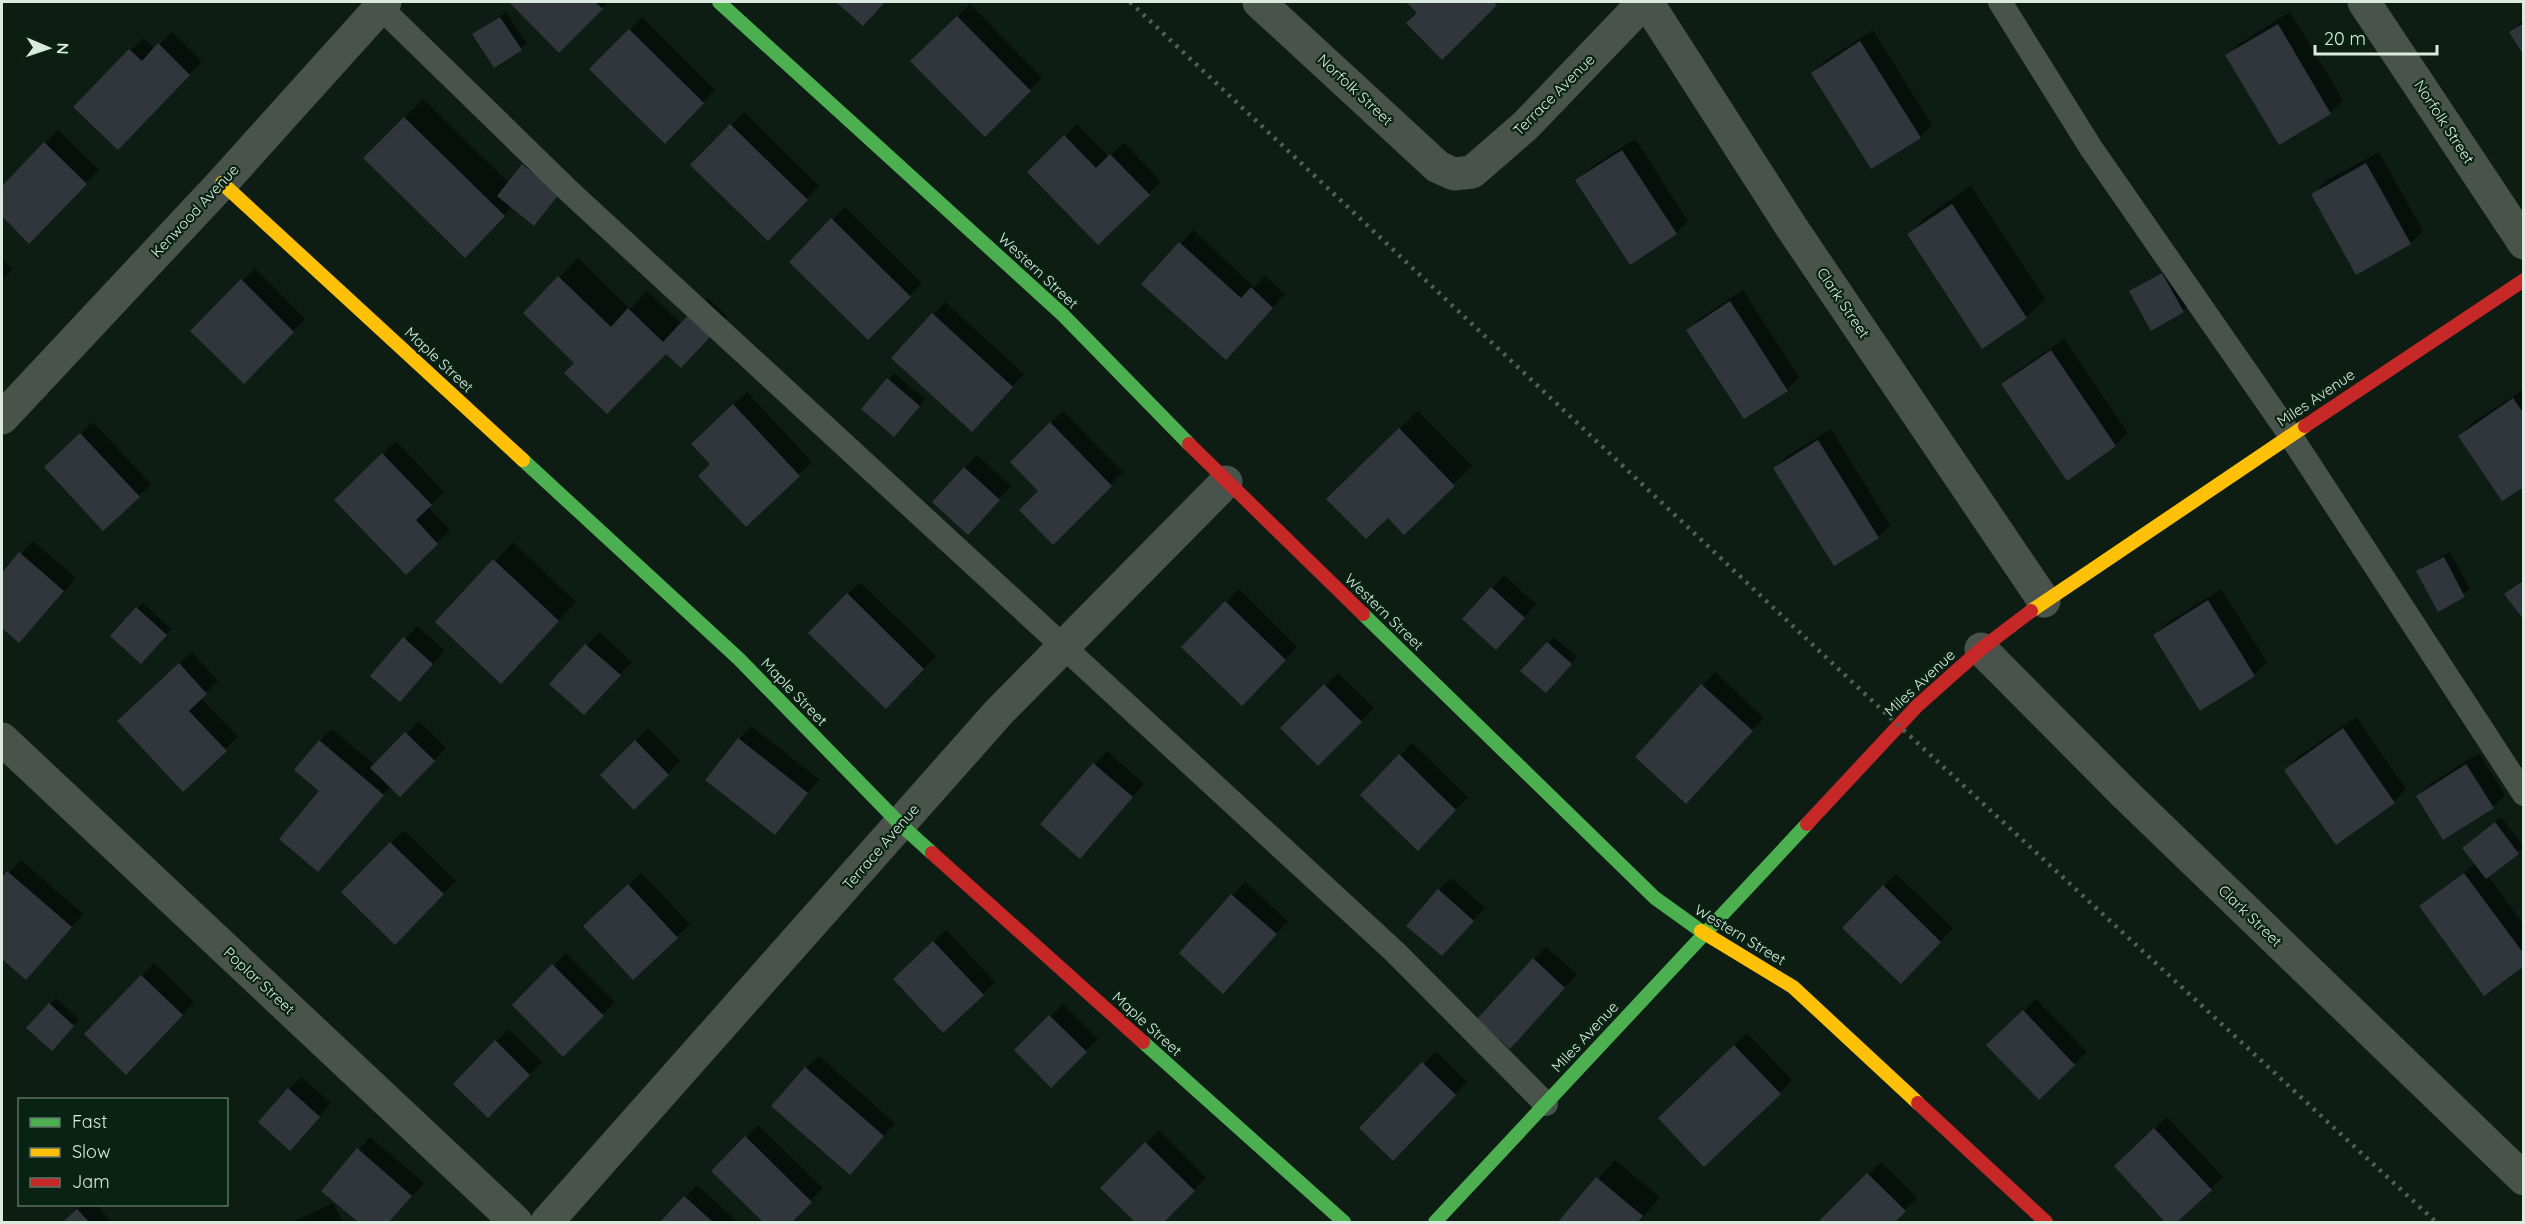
<svg xmlns="http://www.w3.org/2000/svg" width="2525" height="1224" font-family="Quicksand,sans-serif">
  <rect width="100%" height="100%" fill="#0e1d14"/>
  <path fill="#0007" d="M511 2H608L559 50Z
    M838 2H885L863 24Z
    M1408 2H1499L1442 58 1419 13Z
    M970 4 1042 78 985 135 913 61Z
    M506 12 527 43 521 48 474 35Z
    M2290 12 2343 100 2330 113 2227 55 2240 43Z
    M642 17 715 90 665 142 591 69Z
    M2524 19V53L2511 32Z
    M1873 30 1932 125 1920 137 1813 73 1826 60Z
    M172 32 202 61 118 148 75 107 143 38 155 49Z
    M423 99 509 183 536 153 570 181 534 224 512 207 483 237 365 158Z
    M744 112 819 186 768 239 692 165Z
    M1077 124 1109 157 1124 142 1161 182 1098 243 1029 172Z
    M58 130 99 170 29 242 2 214V188Z
    M1635 139 1688 221 1676 233 1577 180 1590 168Z
    M2379 152 2423 231 2411 243 2357 273 2313 194 2326 181Z
    M1971 186 2045 299 2026 317 1909 234 1927 216Z
    M845 207 922 283 868 338 791 262Z
    M1193 230 1254 287 1265 276 1285 294 1238 346 1144 284Z
    M2 258 13 269 2 281Z
    M578 258 630 309 647 291 682 324 708 298 728 317 699 348 576 363 525 313Z
    M255 268 305 319 244 382 192 331Z
    M2169 268 2189 305 2183 311 2130 291Z
    M1743 290 1799 377 1787 390 1688 330 1701 318Z
    M945 302 1024 374 984 418 893 358Z
    M2064 339 2128 433 2115 445 2003 384 2016 372Z
    M894 373 925 399 900 429 863 409Z
    M2524 389V485L2460 436 2472 423Z
    M747 392 812 462 746 525 712 464 705 431Z
    M1063 411 1123 472 1053 542 1040 491 1012 462Z
    M1418 411 1472 466 1404 533 1347 480Z
    M93 422 151 484 139 496 58 455Z
    M1831 429 1890 525 1878 537 1775 469 1787 456Z
    M396 441 444 492 428 507 450 530 406 573 336 500Z
    M977 455 1011 486 980 520 934 501Z
    M33 541 76 578 32 628 4 627 2 630V575Z
    M513 542 576 602 519 663 437 622Z
    M2450 552 2470 589 2439 610 2418 571Z
    M1504 575 1536 604 1509 635 1464 619Z
    M2524 578V617L2506 594Z
    M860 582 936 656 886 707 810 633Z
    M1239 589 1297 647 1242 704 1183 647Z
    M2221 589 2267 662 2254 675 2201 709 2155 635 2167 623Z
    M143 603 171 629 147 656 137 608Z
    M417 626 445 650 412 688 372 676Z
    M599 632 632 662 596 701 551 684Z
    M1554 637 1577 657 1552 685 1523 671Z
    M192 652 218 681 201 698 238 737 183 790 131 709Z
    M1715 672 1764 718 1698 790 1637 757Z
    M1338 673 1374 708 1318 764 1282 728Z
    M2356 717 2406 789 2394 802 2286 770 2298 757Z
    M419 721 446 748 400 795 391 786 318 870 320 741 332 729 375 765Z
    M751 726 819 779 775 833 739 739Z
    M648 728 680 761 634 808 602 775Z
    M1412 743 1468 797 1418 848 1362 795Z
    M1107 751 1144 784 1092 845 1042 824Z
    M2479 753 2505 795 2493 807 2418 796 2430 784Z
    M2501 817 2524 847 2488 876 2524 925V965L2421 906 2476 863 2470 842Z
    M404 830 456 881 395 943 343 892Z
    M21 860 83 914 26 978 2 957V918L5 915 2 912V880Z
    M641 873 690 924 633 978 597 914Z
    M1896 874 1953 928 1913 970 1884 886Z
    M1451 878 1485 908 1454 942 1439 890Z
    M1245 882 1288 921 1236 979 1181 953Z
    M946 930 995 982 983 994 907 966Z
    M1546 947 1577 974 1522 1034 1534 959Z
    M566 953 615 1002 563 1055 514 1005Z
    M154 963 194 1002 139 1060 86 1033Z
    M56 998 79 1019 58 1043 50 1004Z
    M2036 999 2087 1052 2039 1098 1988 1045Z
    M1063 1004 1098 1039 1051 1086 1016 1050Z
    M509 1029 542 1062 488 1116 455 1084Z
    M1747 1033 1792 1080 1780 1093 1672 1105Z
    M1436 1051 1467 1082 1405 1146 1424 1064Z
    M819 1056 895 1123 862 1161 806 1068Z
    M301 1077 331 1103 302 1136 289 1089Z
    M2167 1117 2223 1177 2175 1222H2167L2116 1166Z
    M758 1125 823 1188 790 1222H765L713 1171Z
    M1159 1130 1206 1178 1161 1222H1137L1102 1188Z
    M370 1137 424 1183 389 1222H360L323 1190Z
    M1615 1160 1660 1197 1639 1222H1560Z
    M1881 1162 1917 1198 1893 1222H1820Z
    M697 1185 738 1222H662Z
    M333 1203 343 1222H293Z
    M83 1204H96L112 1222H64Z"/>
  <path fill="#31353c" d="M509 2H595L603 9 559 53Z
    M836 2H885L863 26Z
    M1406 2H1494L1497 5 1442 60 1406 23 1417 13Z
    M957 16 1031 91 985 137 910 61Z
    M500 17 522 50 494 68 472 34Z
    M2524 23V56L2509 32Z
    M2278 24 2331 114 2279 145 2225 55Z
    M629 29 704 103 665 144 589 69Z
    M1860 41 1921 138 1871 169 1811 73Z
    M158 43 190 75 118 150 73 107 129 49 142 61Z
    M404 117 505 216 465 258 363 158Z
    M730 124 808 200 768 241 690 165Z
    M1064 135 1096 168 1110 154 1150 195 1098 245 1027 172Z
    M44 142 87 184 29 244 2 216V186Z
    M1622 150 1677 234 1630 265 1575 180Z
    M2366 163 2411 244 2356 275 2311 194Z
    M522 164 559 194 534 226 497 196Z
    M1952 204 2027 318 1982 349 1907 234Z
    M831 218 911 297 868 340 789 262Z
    M1179 242 1241 298 1251 287 1273 308 1226 360 1141 284Z
    M2162 273 2184 312 2151 331 2129 291Z
    M558 276 611 327 628 308 663 342 688 315 711 336 681 368 666 354 607 414 564 373 574 363 523 313Z
    M241 279 294 332 244 384 190 331Z
    M1730 301 1788 391 1744 419 1686 330Z
    M932 313 1013 387 972 432 891 358Z
    M2051 350 2116 446 2067 481 2001 384Z
    M887 378 920 406 894 437 861 409Z
    M2513 398 2524 414V487L2502 501 2458 436Z
    M733 404 800 476 746 527 698 476 710 464 691 444Z
    M1050 422 1112 486 1053 545 1019 510 1038 491 1010 462Z
    M1399 428 1455 486 1404 535 1388 518 1366 539 1326 499Z
    M80 433 140 497 103 531 44 467Z
    M1818 440 1879 538 1834 566 1773 468Z
    M382 453 432 505 416 520 438 544 406 575 334 500Z
    M964 467 1000 500 968 535 932 502Z
    M19 552 64 591 19 643 3 629 2 630V573Z
    M2444 557 2465 597 2438 612 2416 571Z
    M493 559 559 621 501 684 435 622Z
    M2524 580V620L2504 594Z
    M1491 587 1525 618 1496 650 1462 619Z
    M847 593 924 669 886 709 808 633Z
    M2208 600 2255 676 2200 711 2153 635Z
    M1225 601 1286 660 1242 706 1181 647Z
    M136 607 167 635 141 664 110 636Z
    M403 637 433 664 400 702 370 676Z
    M1547 642 1572 664 1546 693 1520 671Z
    M585 644 621 675 584 715 549 684Z
    M179 663 207 694 189 711 227 751 183 792 117 721Z
    M1324 684 1362 722 1318 766 1280 728Z
    M1701 684 1753 731 1686 804 1635 757Z
    M2343 728 2395 803 2336 845 2284 770Z
    M405 732 435 761 400 797 370 768Z
    M738 738 808 793 775 835 705 780Z
    M319 740 384 795 318 872 279 839 319 791 294 770Z
    M635 740 669 775 634 810 600 775Z
    M1399 754 1456 810 1418 851 1360 795Z
    M1093 763 1133 797 1080 859 1040 824Z
    M2466 764 2494 808 2443 840 2416 796Z
    M2495 822 2519 854 2486 879 2462 848Z
    M390 842 444 894 395 945 341 892Z
    M7 871 72 927 26 980 2 959V878Z
    M2464 873 2524 954V966L2484 996 2419 906Z
    M628 884 678 938 633 980 583 926Z
    M1883 885 1941 942 1901 984 1842 928Z
    M1438 889 1474 921 1442 956 1406 926Z
    M1231 894 1277 934 1223 994 1179 953Z
    M933 941 984 995 943 1033 893 979Z
    M1533 958 1565 988 1510 1049 1477 1019Z
    M552 964 604 1016 563 1057 512 1005Z
    M141 975 183 1015 126 1075 84 1034Z
    M49 1003 74 1026 52 1051 26 1028Z
    M2023 1010 2075 1065 2039 1100 1986 1045Z
    M1049 1015 1087 1052 1051 1088 1014 1050Z
    M495 1040 530 1075 488 1118 453 1084Z
    M1734 1045 1781 1094 1704 1167 1658 1118Z
    M1422 1062 1456 1095 1393 1161 1359 1128Z
    M805 1067 884 1136 850 1175 771 1106Z
    M288 1088 320 1117 290 1151 258 1122Z
    M2154 1128 2212 1190 2177 1222H2165L2114 1166Z
    M745 1136 812 1202 792 1222H763L711 1171Z
    M1145 1142 1195 1191 1164 1222H1135L1100 1188Z
    M357 1148 412 1196 389 1222H358L321 1191Z
    M1867 1173 1906 1211 1895 1222H1818Z
    M1596 1177 1643 1216 1638 1222H1558Z
    M684 1196 713 1222H660Z
    M77 1209 89 1222H63Z"/>
  <g fill="none" stroke-linecap="round" stroke-linejoin="round">
    <path stroke="#49534c" stroke-width="24" d="M2000 2 2091 148 2290 435 2524 794
      M380 7 571 193 1395 952 1546 1104"/>
    <path stroke="#49534c" stroke-width="33" d="M1259 2 1438 167 1454 174 1472 172 1525 126 1644 2
      M1647 2 1792 228 2044 601
      M2364 2 2524 243
      M2 418 222 183 385 2
      M1981 649 2124 793 2524 1179
      M2 739 516 1222
      M547 1222 999 712 1226 482"/>
    <path stroke="#4caf50" stroke-width="14" d="M719 2 1063 315 1189 444
      M523 460 739 659 900 824 932 853
      M1363 614 1655 898 1701 931
      M1143 1042 1344 1222
      M1435 1222 1807 824"/>
    <path stroke="#ffc107" stroke-width="14" d="M222 183 523 460
      M2031 611 2305 426
      M1701 931 1793 987 1918 1103"/>
    <path stroke="#c62828" stroke-width="14" d="M2305 426 2524 280
      M1189 444 1363 614
      M1807 824 1917 706 1981 649 2031 611
      M932 853 1143 1042
      M1918 1103 2046 1222"/>
    <path stroke="#535e56" stroke-width="4.5" stroke-dasharray="3 6" stroke-linecap="butt" d="M1130 2 1898 725 2436 1222"/>
  </g>
  <g text-anchor="middle" stroke-width="4.5" stroke-linejoin="round" paint-order="stroke">
    <g font-size="15" fill="#daeadf" stroke="#082313">
      <text transform="translate(1355 90) rotate(43)" y="5">Norfolk Street</text>
      <text transform="translate(1554 95) rotate(-45)" y="5">Terrace Avenue</text>
      <text transform="translate(2444 122) rotate(57)" y="5">Norfolk Street</text>
      <text transform="translate(195 211) rotate(-47)" y="5">Kenwood Avenue</text>
      <text transform="translate(1038 271) rotate(43)" y="5">Western Street</text>
      <text transform="translate(1843 303) rotate(56)" y="5">Clark Street</text>
      <text transform="translate(439 360) rotate(43)" y="5">Maple Street</text>
      <text transform="translate(2316 398) rotate(-34)" y="5">Miles Avenue</text>
      <text transform="translate(1384 612) rotate(44)" y="5">Western Street</text>
      <text transform="translate(1920 683) rotate(-43)" y="5">Miles Avenue</text>
      <text transform="translate(794 692) rotate(46)" y="5">Maple Street</text>
      <text transform="translate(881 847) rotate(-49)" y="5">Terrace Avenue</text>
      <text transform="translate(2250 916) rotate(44)" y="5">Clark Street</text>
      <text transform="translate(1740 935) rotate(31)" y="5">Western Street</text>
      <text transform="translate(259 981) rotate(43)" y="5">Poplar Street</text>
      <text transform="translate(1147 1024) rotate(42)" y="5">Maple Street</text>
      <text transform="translate(1585 1037) rotate(-47)" y="5">Miles Avenue</text>
    </g>
  </g>
  <rect width="2525" height="1224" fill="none" stroke="#daeadf" stroke-width="6"/>
  <rect x="18" y="1098" width="210" height="108" fill="#082313" stroke="#5c7365" stroke-width="1.5"/>
  <rect x="30" y="1118" width="30" height="9" fill="#4caf50" stroke="#5c7365" stroke-width="1.5"/>
  <text x="72" y="1128" font-size="18" fill="#daeadf">Fast</text>
  <rect x="30" y="1148" width="30" height="9" fill="#ffc107" stroke="#5c7365" stroke-width="1.5"/>
  <text x="72" y="1158" font-size="18" fill="#daeadf">Slow</text>
  <rect x="30" y="1178" width="30" height="9" fill="#c62828" stroke="#5c7365" stroke-width="1.5"/>
  <text x="72" y="1188" font-size="18" fill="#daeadf">Jam</text>
  <g transform="translate(48 48) rotate(92)" stroke="#082313" stroke-width="4.5" paint-order="stroke">
  <path d="M0-4.5L10 22L0 15L-10 22Z" fill="#daeadf"/>
  <text y="-9" font-size="16" font-weight="bold" text-anchor="middle" fill="#daeadf">N</text>
  </g>
  <path d="M2315 45v9h122v-9" fill="none" stroke="#daeadf" stroke-width="3"/>
  <text x="2324" y="45" font-size="18" fill="#daeadf" stroke="#082313" stroke-width="4.5" paint-order="stroke">20 m</text>
</svg>
